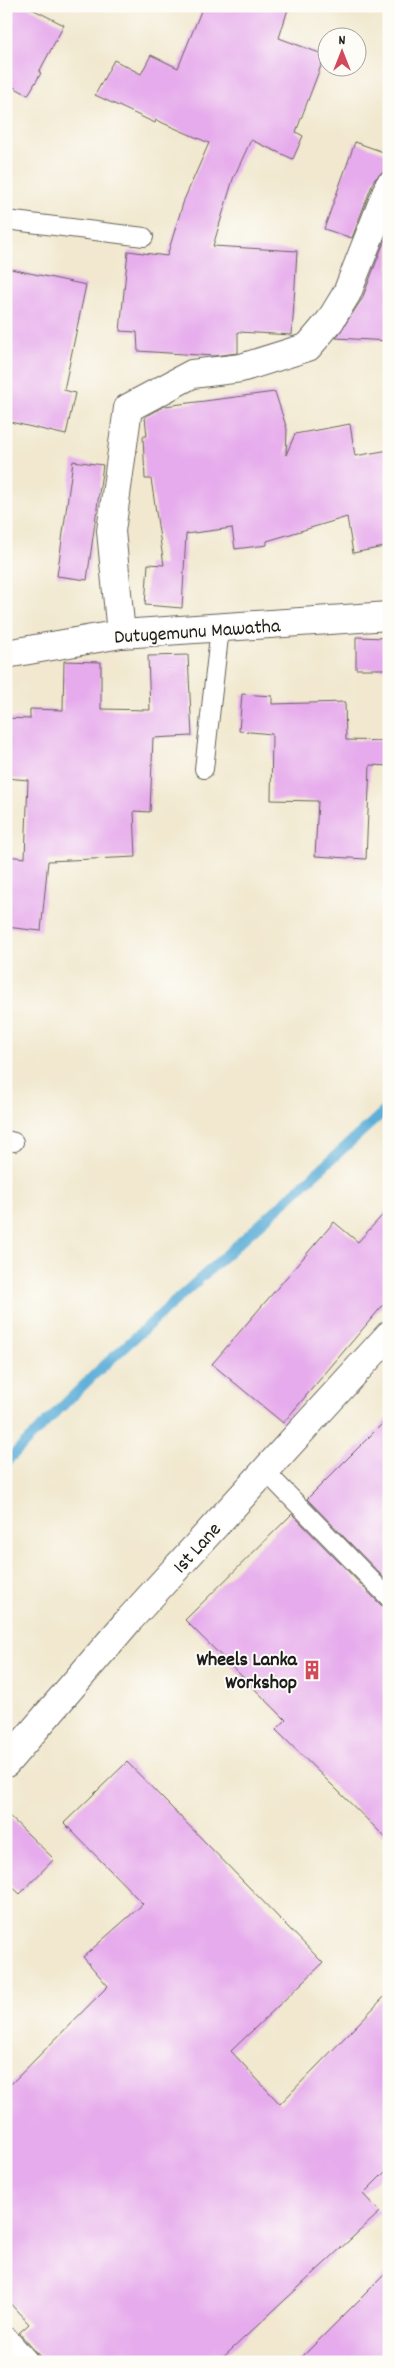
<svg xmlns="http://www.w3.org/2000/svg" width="395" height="2368" font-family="Dekko,sans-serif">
  <rect width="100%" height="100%" fill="#fdfcf7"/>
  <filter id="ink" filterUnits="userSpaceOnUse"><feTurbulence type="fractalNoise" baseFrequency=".02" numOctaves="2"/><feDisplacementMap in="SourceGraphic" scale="10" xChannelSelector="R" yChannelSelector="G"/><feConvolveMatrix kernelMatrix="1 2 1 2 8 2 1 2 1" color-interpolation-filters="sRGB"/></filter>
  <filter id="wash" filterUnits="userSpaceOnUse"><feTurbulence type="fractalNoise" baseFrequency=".0096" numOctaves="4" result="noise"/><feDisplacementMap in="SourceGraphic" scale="20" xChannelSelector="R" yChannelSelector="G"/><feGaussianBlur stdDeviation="1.12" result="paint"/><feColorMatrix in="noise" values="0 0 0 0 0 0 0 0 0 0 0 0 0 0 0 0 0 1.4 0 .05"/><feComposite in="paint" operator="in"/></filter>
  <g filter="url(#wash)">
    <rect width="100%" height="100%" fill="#f1e8cf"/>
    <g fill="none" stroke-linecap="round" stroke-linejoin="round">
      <path stroke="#5daed8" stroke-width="10" d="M6 1462 97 1372 389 1107"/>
    </g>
    <g id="blocks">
      <path fill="#e6abec" d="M6 6H26L64 25 39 72 41 73 28 95 6 83Z
        M203 6H289L279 38 325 55 296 132 303 136 293 159 251 140 233 179 213 246 297 251 292 335 238 332V353L213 356 138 351 137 332 120 331 128 251 167 256 184 200 209 143 156 120 155 123 95 95 114 60 141 74 151 55 178 68Z
        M355 142 389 154V171L380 174 374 180 352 238 324 229Z
        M389 229V341L336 338 362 299Z
        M6 268 86 285 64 390 75 393 66 435 6 421Z
        M275 392 287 429 286 455 295 434 350 424 355 456 389 450V546L353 553 347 517 267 541V545L235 549 232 528 186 534 182 608 145 605 148 564 164 565 151 479H145L143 436H147L145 417 165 406Z
        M73 461 103 465 87 580 57 576Z
        M356 637 387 638 386 669H356Z
        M188 655 192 736 153 738 150 812 134 811 136 857 48 861 41 931 6 927V856L25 858 28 780 6 778V718L30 719V709L63 710 64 661 101 662V709L150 710 148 656Z
        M242 694 272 696V704L345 702 346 740 389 741V766L370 765 366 859 315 856 318 801 271 800 272 734 239 731Z
        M389 1208V1298L283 1423 212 1364 334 1222 358 1242Z
        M389 1417V1583L307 1499Z
        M292 1514 381 1605 389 1608V1841L276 1730 286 1720 185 1620Z
        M127 1762 323 1963 231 2051 280 2104 389 1992V2168L363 2194 380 2212 218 2362H45L19 2333 29 2324 6 2299V2089L108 1986 83 1957 143 1904 64 1823Z
        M6 1813 54 1859 20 1894 6 1881Z
        M389 2270V2362H297Z"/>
    </g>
  </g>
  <g filter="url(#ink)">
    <use href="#blocks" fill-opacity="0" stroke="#67635b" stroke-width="1"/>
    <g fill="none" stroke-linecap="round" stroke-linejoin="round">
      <defs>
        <path id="service" d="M6 220 144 237
          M204 769 220 628
          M6 1140 14 1142
          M265 1471 389 1598"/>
        <path id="minor" d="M121 634 111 531 128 408 192 374 241 368 308 347 330 321 347 293 389 186
          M6 1763 128 1621 389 1335"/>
        <path id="tertiary" d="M6 654 121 634 389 616"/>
        <path id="primary" d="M6 2342 24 2362"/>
      </defs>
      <use href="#service" stroke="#67635b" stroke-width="20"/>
      <use href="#minor" stroke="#67635b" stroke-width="30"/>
      <use href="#tertiary" stroke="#67635b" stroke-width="30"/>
      <use href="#primary" stroke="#67635b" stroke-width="30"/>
      <use href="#service" stroke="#fff" stroke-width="18"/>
      <use href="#minor" stroke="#fff" stroke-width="28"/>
      <use href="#tertiary" stroke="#fff" stroke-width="28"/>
      <use href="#primary" stroke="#fff" stroke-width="28"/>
    </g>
  </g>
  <defs>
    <symbol id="building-bare" viewBox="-9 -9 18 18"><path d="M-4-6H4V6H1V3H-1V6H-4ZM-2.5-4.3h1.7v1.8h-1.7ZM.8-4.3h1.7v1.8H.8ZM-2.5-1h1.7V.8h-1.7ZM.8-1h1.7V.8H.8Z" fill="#d1495b" stroke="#fdfcf7" stroke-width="2.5" paint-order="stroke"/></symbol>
  </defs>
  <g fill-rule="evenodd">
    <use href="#building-bare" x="298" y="1656" width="28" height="28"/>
  </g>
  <g text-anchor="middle" stroke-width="4" stroke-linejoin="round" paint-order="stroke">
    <g font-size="20" fill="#1c1c1c" stroke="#fdfcf7">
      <text transform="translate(197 630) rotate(-4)" y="7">Dutugemunu Mawatha</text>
      <text transform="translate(196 1547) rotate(-48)" y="7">1st Lane</text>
    </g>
    <g font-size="20" font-weight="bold" fill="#1c1c1c" stroke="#fdfcf7" text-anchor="end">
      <text x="297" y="1665">Wheels Lanka<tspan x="297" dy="23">Workshop</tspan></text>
    </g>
  </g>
  <rect width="395" height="2368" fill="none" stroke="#fdfcf7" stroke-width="25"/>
  <g transform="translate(342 52)"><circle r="24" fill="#fdfcf7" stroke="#a3a29f"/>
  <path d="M0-4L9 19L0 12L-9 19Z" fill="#d1495b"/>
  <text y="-8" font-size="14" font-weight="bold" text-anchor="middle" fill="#1c1c1c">N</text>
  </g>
</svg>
